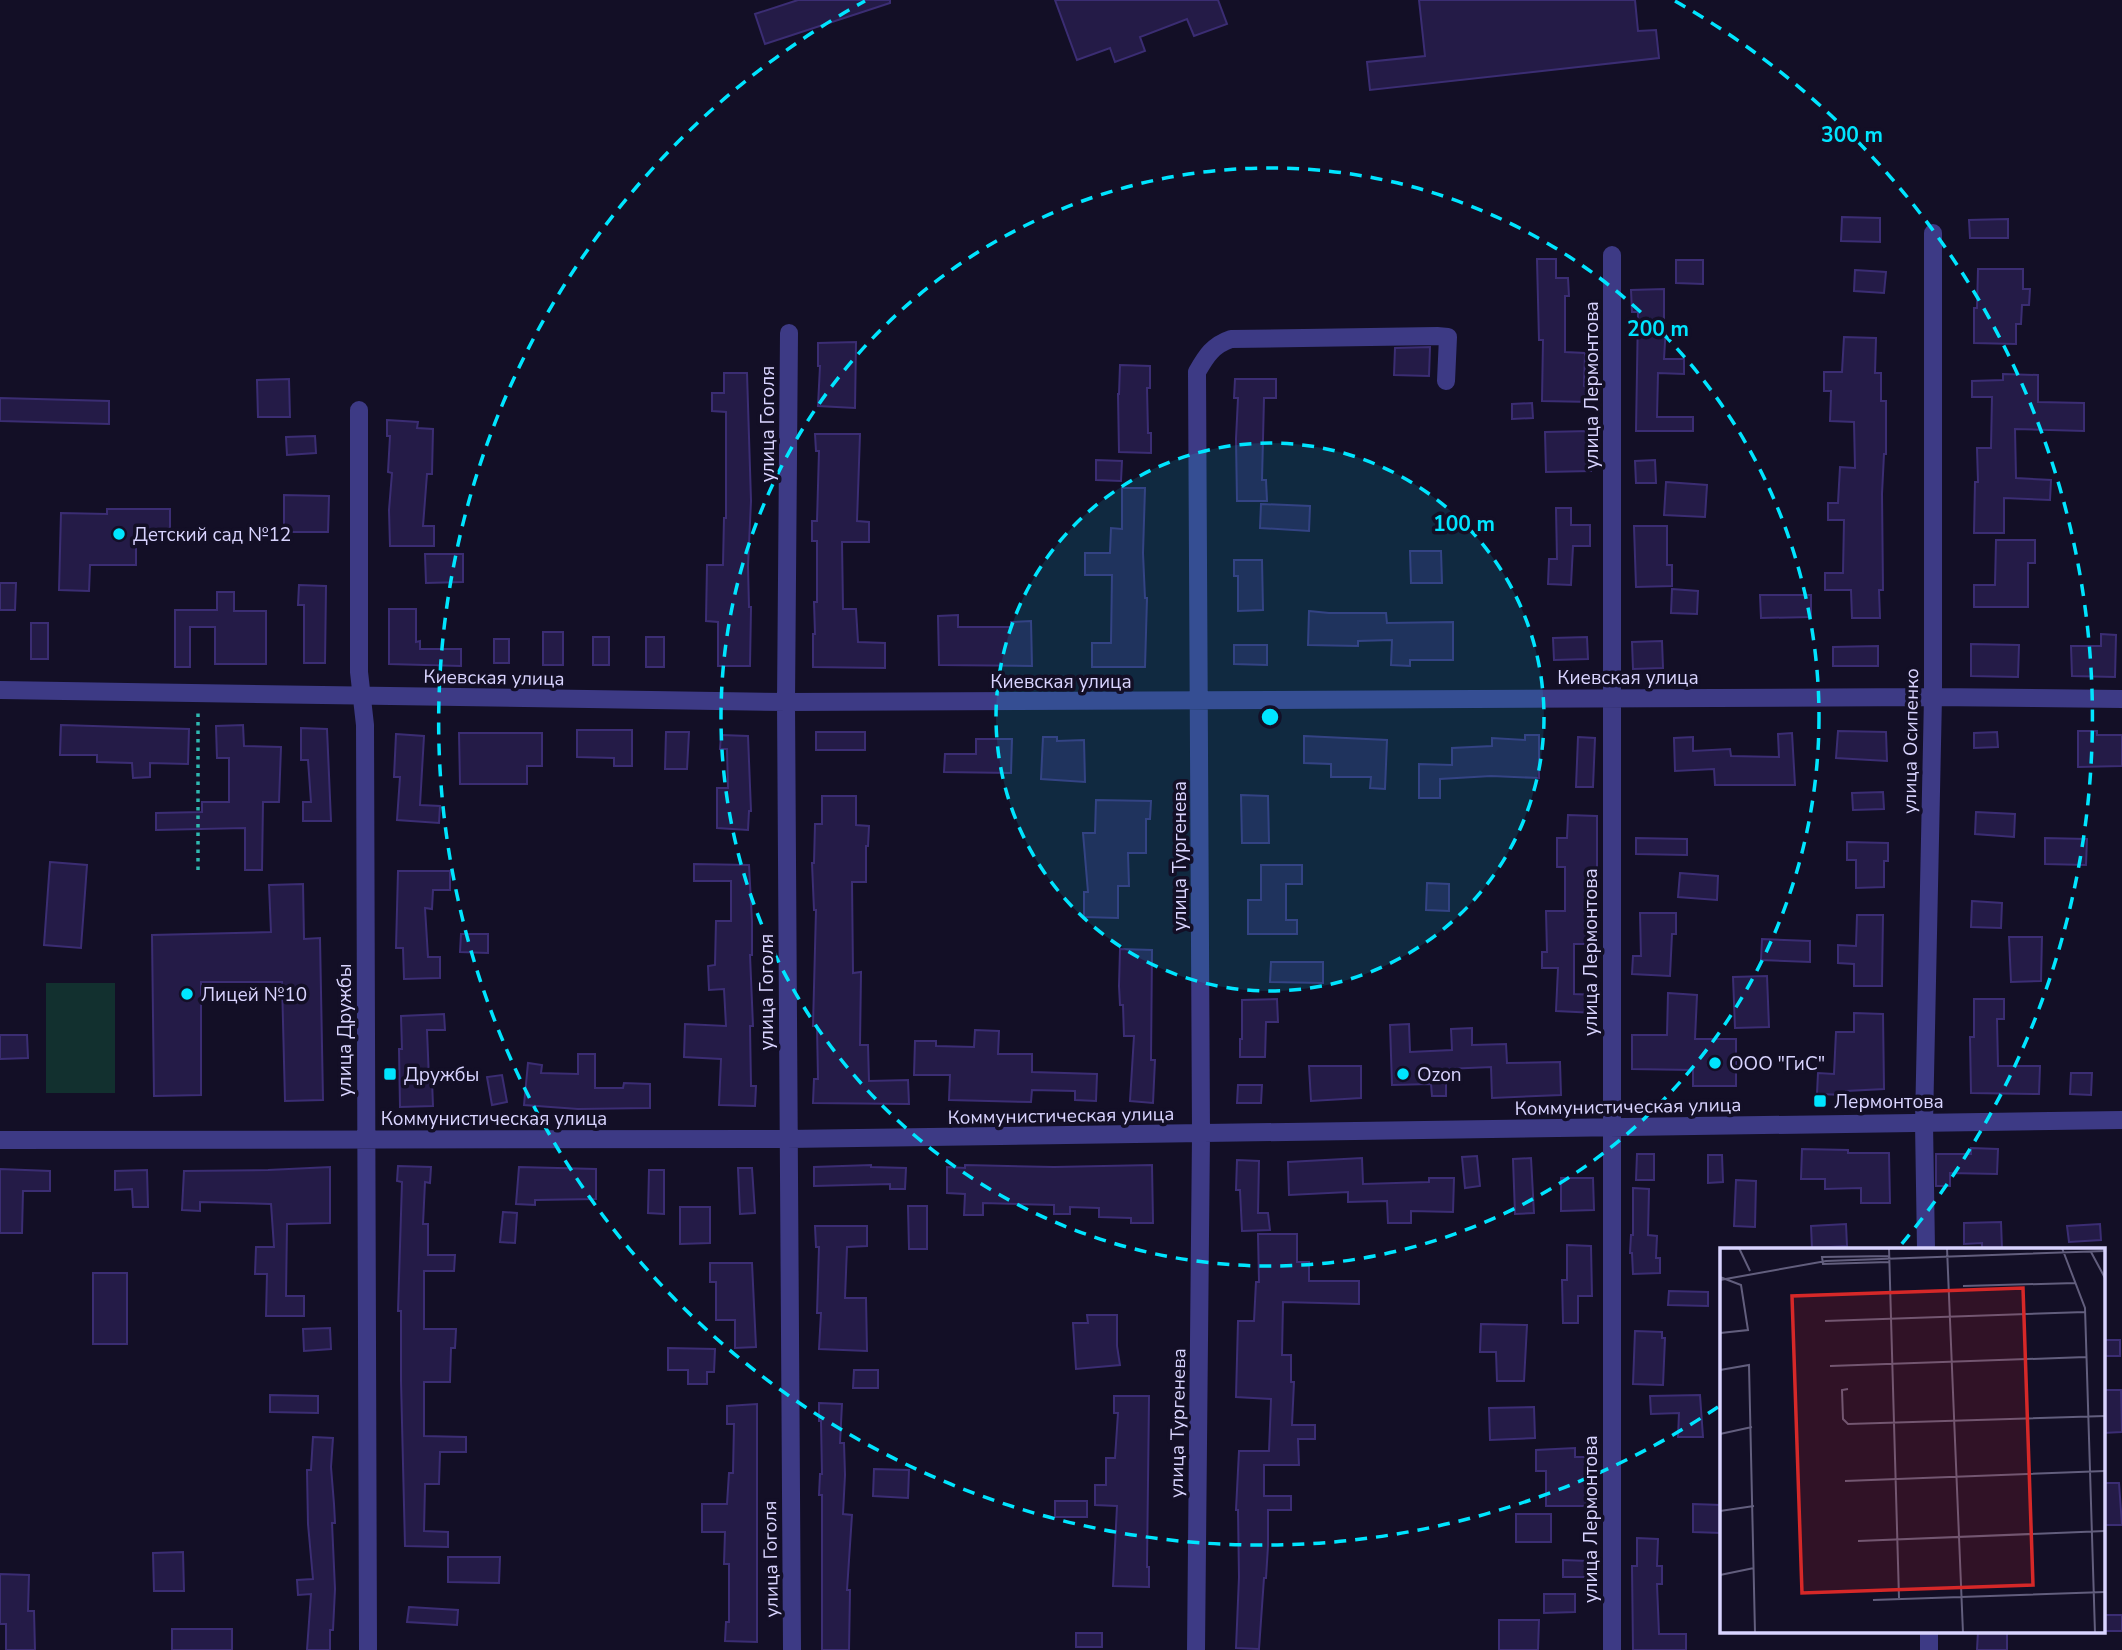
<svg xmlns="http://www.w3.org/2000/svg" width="2122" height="1650" font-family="'Nunito Sans',sans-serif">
  <rect width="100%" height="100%" fill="#130f26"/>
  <path fill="#12302f" d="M46 983H115V1093H46Z"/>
  <path fill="#241b47" stroke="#3b2d73" stroke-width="2" d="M798 0H890V3L765 44 755 14Z
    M1055 0H1218L1227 24 1194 36 1187 19 1140 37 1145 51 1115 62 1110 48 1077 60Z
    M1419 0H1635L1638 31 1656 30 1659 58 1370 90 1367 62 1425 56Z
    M1842 217 1880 218V242L1841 241Z
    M2008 219V238H1970L1969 220Z
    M1537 259H1556V278H1568L1569 296H1565V352L1585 353 1584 386 1591 387V402L1542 401 1543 340H1539Z
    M1676 260H1703V284L1676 283Z
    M1978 269H2023V289H2030L2029 305H2022L2021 324H2016V344L1974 343V308H1977Z
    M1855 270 1886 272 1884 293 1854 291Z
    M1664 289V324H1666L1664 359H1684V374L1658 373 1657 417H1693V431H1636L1638 312H1632L1631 290Z
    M1844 337 1876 338 1875 373H1881V401H1886V454H1884L1882 494 1883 590H1879L1880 618H1852L1851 590H1825V573H1843L1844 520H1828V503H1838L1840 467 1855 468 1854 422 1830 421 1831 391H1824V372H1842Z
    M856 342 855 408 818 406 820 366H818V343Z
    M1430 347 1429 376 1394 375 1395 348Z
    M1120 365 1150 366V388H1147L1148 433H1151V453L1119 452 1118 394H1119Z
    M724 373H747L751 501 748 566 749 607H751L750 666H718V622L706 621 707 565H723L724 518H726V412L712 411V393H724Z
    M2003 374 2038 375V402L2084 403V431L2015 429 2016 478 2051 480 2050 500 2004 498V533H1974L1975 482H1978L1977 448H1991L1992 397H1972V381L2003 380Z
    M289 379 290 417H258L257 380Z
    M1235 379H1276V398H1264L1262 480H1266L1267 501H1237L1236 439 1238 398H1234Z
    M0 398 109 401V424L0 421Z
    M1532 403 1533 418 1512 419V404Z
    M387 420 418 422 417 428 433 429 432 474H427L423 526H434V546H390L389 510 392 473 388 472 390 436H387Z
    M1590 431 1591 471 1546 472 1545 432Z
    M815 434H860L857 521 869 522V542H842L843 609H856L858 642 885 643V668L813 667V634H815L814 602H817V541H812V521H817L819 451H816Z
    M315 436 316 453 287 455 286 437Z
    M1096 460 1122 461 1121 481 1096 480Z
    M1655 460 1656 483H1636L1635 461Z
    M1666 482 1707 485 1705 517 1664 515Z
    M1122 488H1145L1143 553 1145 598H1147L1145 667H1092V643H1111L1112 575H1085V553H1110L1111 528 1122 529Z
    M284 495 329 496 328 532H284Z
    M1261 504 1310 506 1309 531 1260 528Z
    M1556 508H1571V525H1590V546H1573L1571 585 1548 584 1549 559H1557Z
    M107 509H170V540H136V565H90L89 591 59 590 61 513 107 514Z
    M1634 526H1667V565H1672V586L1636 587Z
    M1996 540H2035V563H2028V607H1974V585H1995Z
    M1410 551H1441L1442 583H1411Z
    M425 554H463V582L426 583Z
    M1234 560H1262L1263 610 1238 611V576H1234Z
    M0 583H16L15 610H0Z
    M299 585 326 586 325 663H304V605H298Z
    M1672 589 1698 591 1697 614 1671 613Z
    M217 592H234V611H266V664H215V627H190V667H175V610H217Z
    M1760 595H1811V617L1761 618Z
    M389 609H416V642L420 641V649H461V666L389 664Z
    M1309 611 1329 613H1386L1387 623 1453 622V660H1410V666L1391 665 1392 640 1358 641V646L1308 645Z
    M958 615V627H1011V622L1031 621 1032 666 939 665 938 616Z
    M31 623H48V659H31Z
    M543 632H563V665H543Z
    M2101 634 2116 635 2115 677 2072 676 2071 646H2101Z
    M593 637H609V665H593Z
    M646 637H664V667H646Z
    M1587 637 1588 659 1554 660 1553 638Z
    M494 639H509V663H494Z
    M1662 641 1663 668 1633 669 1632 642Z
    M1971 644 2019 645 2018 677 1971 676Z
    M1234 645H1267V665L1234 664Z
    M1878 646V666H1833V647Z
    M61 725 189 729 188 764 150 763V777L133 778 132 763 97 762V755H60Z
    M243 725 244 746 281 747 279 802H263L262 870H245V828L156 830V813L202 812V802H229V758H217L216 726Z
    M301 728 327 729 331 821H303V802H311L308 760H301Z
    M577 730H632V766H614V758L577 757Z
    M1838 731 1886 732 1887 761 1836 758Z
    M2078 731H2097V735H2122V766L2078 767Z
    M666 732H689L687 769H665Z
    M816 732H865V750H816Z
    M1997 732 1998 747 1974 748V733Z
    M459 733H542V766H527V784H460Z
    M1792 733 1795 785H1715L1714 769 1675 771 1674 738 1693 737V751L1730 749 1731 756 1779 757 1778 734Z
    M396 734 424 736 420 805 440 806 439 823 397 820 400 777H394Z
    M721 735 748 736 751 811H749L748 830 717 828V788H728L727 749H720Z
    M1525 735H1539V778L1491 776 1440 779V798H1419V764L1452 765V748L1492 746V738L1525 740Z
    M1304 736 1387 740 1385 789 1370 788 1371 777H1331V764L1304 763Z
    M1043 737H1057V741L1084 740 1085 782 1041 779Z
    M1578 737 1595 738 1593 787H1576Z
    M976 739H1012L1011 773 944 772 945 754H976Z
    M1883 792 1884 809 1853 810 1852 793Z
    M1241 795 1268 796 1269 843H1242Z
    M822 796H856V825L869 826 868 846H866V882H852L853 973 861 972 860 1045H868L869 1081 908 1080 909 1104 813 1103 814 1079H818L817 1026H813L816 910H814L812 863H814L815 824H822Z
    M1096 800 1151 801 1150 819H1146V853H1128L1129 886H1118V918L1084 917V892H1088L1083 833H1095Z
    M1976 812 2015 814 2014 837 1975 834Z
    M1568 815 1597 816V944H1574V994L1597 995 1596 1013 1556 1011 1558 968H1542V952H1547L1546 911H1565V867H1557V838H1567Z
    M1636 838 1687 839V855L1636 854Z
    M2045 838 2087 839 2086 865 2045 864Z
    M1847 842 1888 843V861H1884V887L1856 888V860H1847Z
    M50 862 87 865 81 948 44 945Z
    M694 864 749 865 752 921V955H750L753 1026H750L751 1086H756L755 1106 719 1105 721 1059 684 1057 685 1024 726 1026 724 989 709 990 708 966 715 965 716 921H731V881H694Z
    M1261 865H1302V884H1286V920H1297V934H1248V900H1261Z
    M398 871H450V890H433L432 909 425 908 428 957H440V978L404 979 403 948H396Z
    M1680 873 1718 876 1717 900 1678 897Z
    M1427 883 1449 884V911L1426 910Z
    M303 884 304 939 320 938 323 1100 285 1101 282 982H201V1095L154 1096 152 935 271 932 269 885Z
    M1972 901 2002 903 2001 928 1971 927Z
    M1640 913H1676V934H1672L1670 976 1632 974 1633 956H1641Z
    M1857 915H1883L1882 986H1854V964L1838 963V945L1856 946Z
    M461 934H488V953L460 952Z
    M2009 937H2042L2041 981 2011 982Z
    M1762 939 1810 941V962L1761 960Z
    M1120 949 1152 950 1151 1060H1155L1153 1103 1130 1101 1134 1036H1124L1123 1005H1120L1119 986Z
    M1271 962H1323V983L1270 982Z
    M1767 976 1769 1027 1735 1028 1733 977Z
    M1668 993 1697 995 1695 1039H1736V1086H1693V1070L1632 1069V1035H1667Z
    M1277 999 1278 1022H1266L1265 1057H1240V1039H1242V1000Z
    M1974 999H2004V1019H1997L1998 1066H2040L2039 1094 1971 1093 1970 1037H1974Z
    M1854 1013 1883 1014 1884 1089 1846 1091V1095L1817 1094 1818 1073 1834 1074 1836 1032H1854Z
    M444 1014 445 1030H427L429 1080H432L433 1106 400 1107 399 1049H402L401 1016Z
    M1409 1024 1410 1052 1452 1050 1451 1029 1472 1028V1045L1506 1044 1507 1063 1560 1062 1561 1095 1492 1098 1491 1067 1446 1069V1096H1432L1431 1084 1392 1085 1390 1025Z
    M975 1030 999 1031 998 1054H1032V1072L1097 1074 1096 1101 1075 1100V1091L1032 1090 1031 1102 949 1100 950 1075H914L915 1041H936V1046L974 1047Z
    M0 1035H27L28 1058 0 1059Z
    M578 1054H595V1088H623L624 1083 650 1084V1108L578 1109 524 1105 528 1063 542 1065 541 1073 578 1074Z
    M1309 1066H1361V1098L1311 1101Z
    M2071 1073H2092L2091 1095 2070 1094Z
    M502 1075 507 1102 492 1105 487 1077Z
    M1238 1085H1262L1261 1103H1237Z
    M1971 1148 1998 1149 1997 1174 1950 1173V1186H1936V1154H1971Z
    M1802 1149 1848 1150V1153H1889L1890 1203H1861V1188L1825 1189V1179H1801Z
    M1637 1154H1654V1180H1636Z
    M1708 1155H1722L1723 1182 1708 1183Z
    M1477 1156 1480 1186 1465 1188 1462 1157Z
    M1362 1158 1363 1184 1429 1182V1178H1454L1453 1212 1411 1211V1223H1388L1387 1201 1348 1202V1192L1289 1195 1288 1162Z
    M1531 1158 1534 1213 1515 1214 1513 1159Z
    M1237 1160 1259 1161 1258 1213H1268L1270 1230 1242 1231 1240 1190H1236Z
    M871 1165V1167L906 1168 905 1189H890V1184L814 1186V1167Z
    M965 1165 1054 1167 1152 1165 1153 1223H1131V1218L1099 1217V1208L1070 1207V1214H1054V1205L983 1203V1215H964L965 1194 947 1193V1167L965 1168Z
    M398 1166 431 1167 430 1183 425 1182 423 1224H428V1255H455L454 1271H424V1329H456L455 1348H451L450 1382H424V1436L466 1437V1452H440L439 1484H425L424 1531 448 1532V1547L405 1546 401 1381V1311H398L402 1182 397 1181Z
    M330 1167V1223L287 1224 286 1296H304V1316H266L267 1274H255L256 1247H274L271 1204 200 1202V1211L182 1210 184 1171 268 1170Z
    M519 1167 596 1169V1199L535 1200V1205L516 1204Z
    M738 1168H752L755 1213 740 1214Z
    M0 1169 50 1171V1191H23L22 1233H0Z
    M147 1170 148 1207H133L132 1189 115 1190V1171Z
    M649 1170H664V1214L648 1213Z
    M1561 1178H1593L1594 1210 1561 1211Z
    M1736 1180 1756 1181 1755 1227 1734 1226Z
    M1633 1188 1649 1189 1648 1235 1657 1236 1656 1258H1660V1273L1633 1274 1632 1253H1630L1631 1235H1633Z
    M908 1206H927V1249H909Z
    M680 1207H710V1243L680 1244Z
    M503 1212 517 1213 515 1243 500 1242Z
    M2001 1222 2002 1249H1982V1243L1964 1244V1223Z
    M1846 1224 1847 1246 1812 1248 1811 1226Z
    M2100 1224 2101 1240 2069 1242 2067 1226Z
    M815 1226H867V1246L847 1247 845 1298H866L867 1351 819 1349 821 1313H817L819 1247H816Z
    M1258 1234H1297V1262H1309V1281H1359V1304L1283 1302 1282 1355H1291V1382H1294L1292 1425H1315V1439H1298L1299 1465H1264V1496H1291V1510H1268V1546L1266 1578H1264L1259 1649 1236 1648 1239 1577 1238 1510H1236L1239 1451H1269L1271 1399 1236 1397 1238 1321H1254L1256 1282H1259Z
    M1567 1245 1591 1246 1592 1296H1578V1323H1563L1562 1280H1567Z
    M710 1263H752L756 1347 735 1348V1320H716V1282H710Z
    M93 1273H127V1344H93Z
    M1669 1291 1708 1292V1306L1668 1305Z
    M1087 1315H1117V1346L1120 1365 1076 1369 1073 1323H1088Z
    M1481 1324 1527 1325 1524 1381H1497L1496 1352H1480Z
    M330 1328 331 1349 304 1351 303 1329Z
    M1635 1331 1662 1332V1338H1665L1663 1385 1633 1384Z
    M2103 1340H2120V1356H2103Z
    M668 1348 715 1349 714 1372H707V1384H688V1370H668Z
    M854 1370H878V1388H853Z
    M2103 1390H2121L2122 1432 2103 1433Z
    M270 1395 318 1396V1413L270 1412Z
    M1700 1395 1703 1437H1678L1679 1413 1651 1414 1650 1396Z
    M1114 1396H1149L1147 1567H1149V1587L1113 1586 1117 1506 1095 1505V1485H1106V1458H1115L1118 1413H1114Z
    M819 1403 842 1404 840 1443H844L845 1475 843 1514 852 1515 847 1590H850L849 1650H822V1495H819L820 1474H822L821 1421H819Z
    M757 1404V1642L725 1641 726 1622H729V1564H724L725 1532H702V1504H727L729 1473H733L734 1424H727V1406Z
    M1534 1407 1535 1438 1490 1440 1489 1408Z
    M313 1437 333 1438 331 1467 334 1504 335 1523H332L335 1589 333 1630H330V1650H307L311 1594 298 1595 297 1580 313 1579 308 1524 307 1470H311Z
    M1575 1448V1457H1586V1506H1546V1471H1536V1450Z
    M874 1469 909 1470 908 1498 873 1496Z
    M2103 1483H2119L2122 1525H2103Z
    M1055 1501H1087V1517H1055Z
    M1693 1504 1721 1505V1533L1693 1532Z
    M1516 1514H1551V1542H1516Z
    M1637 1538 1658 1539 1657 1566H1662V1584H1657L1659 1634H1686V1650H1633L1632 1566H1637Z
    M183 1552 184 1591H154L153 1553Z
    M448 1557H500L499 1583 448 1582Z
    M1563 1560 1589 1561V1577H1563Z
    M0 1574 29 1575 28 1611H34L35 1650H6V1624H0Z
    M1544 1594H1575V1612L1544 1613Z
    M409 1607 458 1610 457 1625 407 1622Z
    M2103 1615H2122V1631H2103Z
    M1499 1620H1539L1538 1650H1499Z
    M172 1629H232V1650H172Z
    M1978 1631H2007V1650H1977Z
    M1076 1633H1102V1647H1076Z"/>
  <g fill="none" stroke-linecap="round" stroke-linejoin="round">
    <path stroke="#2fb8b0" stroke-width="3.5" stroke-dasharray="3.5 5" stroke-linecap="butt" d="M198 870V711"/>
    <path stroke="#3d3a85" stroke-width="18" d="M789 333 786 702 792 1650
      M359 410V672L365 725 368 1650
      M0 690 786 702 1933 697 2122 699
      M0 1140 787 1139 2122 1120
      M1926 1249 1924 1123 1933 697V233
      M1929 1631V1650
      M1196 1650 1201 1134 1197 372C1206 356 1213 345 1231 339L1437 336 1448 337 1446 381
      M1612 1650V255"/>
  </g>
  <circle cx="1270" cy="717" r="274" fill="#00e5ff" fill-opacity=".12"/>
  <g fill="none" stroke="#00e5ff" stroke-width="3.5" stroke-dasharray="12 9">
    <circle cx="1270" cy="717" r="274"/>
    <circle cx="1270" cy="717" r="549"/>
    <path d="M1718 1407A823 823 0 1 1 865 1M1675 1A823 823 0 0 1 1900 1246"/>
  </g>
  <g fill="#00e5ff" stroke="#130f26" stroke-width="2.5">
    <circle cx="119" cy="534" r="7"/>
    <circle cx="187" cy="994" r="7"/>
    <circle cx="1715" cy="1063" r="7"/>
    <rect x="383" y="1067" width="14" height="14" rx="3.5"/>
    <circle cx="1403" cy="1074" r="7"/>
    <rect x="1813" y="1094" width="14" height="14" rx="3.5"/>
  </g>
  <g text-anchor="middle" stroke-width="7" stroke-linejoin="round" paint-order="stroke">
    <g font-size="19" fill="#d9d4ff" stroke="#130f26">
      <text transform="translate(1591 385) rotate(-90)" y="7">улица Лермонтова</text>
      <text transform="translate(767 424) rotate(-90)" y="7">улица Гоголя</text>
      <text transform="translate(494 677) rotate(1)" y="7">Киевская улица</text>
      <text x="1628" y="684">Киевская улица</text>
      <text x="1061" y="688">Киевская улица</text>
      <text transform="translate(1910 741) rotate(-89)" y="7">улица Осипенко</text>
      <text transform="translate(1179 856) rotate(-90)" y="7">улица Тургенева</text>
      <text transform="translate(1590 952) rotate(-90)" y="7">улица Лермонтова</text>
      <text transform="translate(766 992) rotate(-90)" y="7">улица Гоголя</text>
      <text transform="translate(344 1030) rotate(-90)" y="7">улица Дружбы</text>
      <text transform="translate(1628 1106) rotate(-1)" y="7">Коммунистическая улица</text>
      <text transform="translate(1061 1115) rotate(-1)" y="7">Коммунистическая улица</text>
      <text x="494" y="1125">Коммунистическая улица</text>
      <text transform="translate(1177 1423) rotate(-89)" y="7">улица Тургенева</text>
      <text transform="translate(1590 1519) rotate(-90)" y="7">улица Лермонтова</text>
      <text transform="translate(770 1559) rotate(-91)" y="7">улица Гоголя</text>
    </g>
    <g font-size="19" fill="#d9d4ff" stroke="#130f26" text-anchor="start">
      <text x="133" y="541">Детский сад №12</text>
      <text x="201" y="1001">Лицей №10</text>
      <text x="1729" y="1070">ООО "ГиС"</text>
      <text x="404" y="1081">Дружбы</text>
      <text x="1417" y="1081">Ozon</text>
      <text x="1834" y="1108">Лермонтова</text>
    </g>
  </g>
  <g transform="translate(1720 1248)">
    <rect width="385" height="385" fill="#130f26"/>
    <path fill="none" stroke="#625e7d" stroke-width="2" d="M19 0 30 23M169 0 179 350M227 0 243 385M342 0 365 60 375 385M371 4 385 30M169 8 102 9 103 16 169 14M0 29 21 37 28 82 0 85M0 32 106 13 385 3M243 38 356 35M105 73 365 64M110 118 366 109M0 122 29 117 35 385M128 141 122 142 123 171 128 176 385 168M0 186 32 179M125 233 385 223M0 263 34 258M138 293 385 283M0 327 34 320M153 352 385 344"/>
    <path fill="#d62828" fill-opacity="0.15" stroke="#d62828" stroke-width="3.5" d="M303 40 313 337 82 345 72 48Z"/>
    <rect width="385" height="385" fill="none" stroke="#d9d4ff" stroke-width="3.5"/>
  </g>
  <circle cx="1270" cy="717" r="10" fill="#00e5ff" stroke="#130f26" stroke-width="3.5"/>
  <g font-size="21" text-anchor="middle" font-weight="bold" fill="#00e5ff" stroke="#130f26" stroke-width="7" stroke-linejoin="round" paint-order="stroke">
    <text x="1852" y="142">300 m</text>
    <text x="1658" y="336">200 m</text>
    <text x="1464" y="531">100 m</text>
  </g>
</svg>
